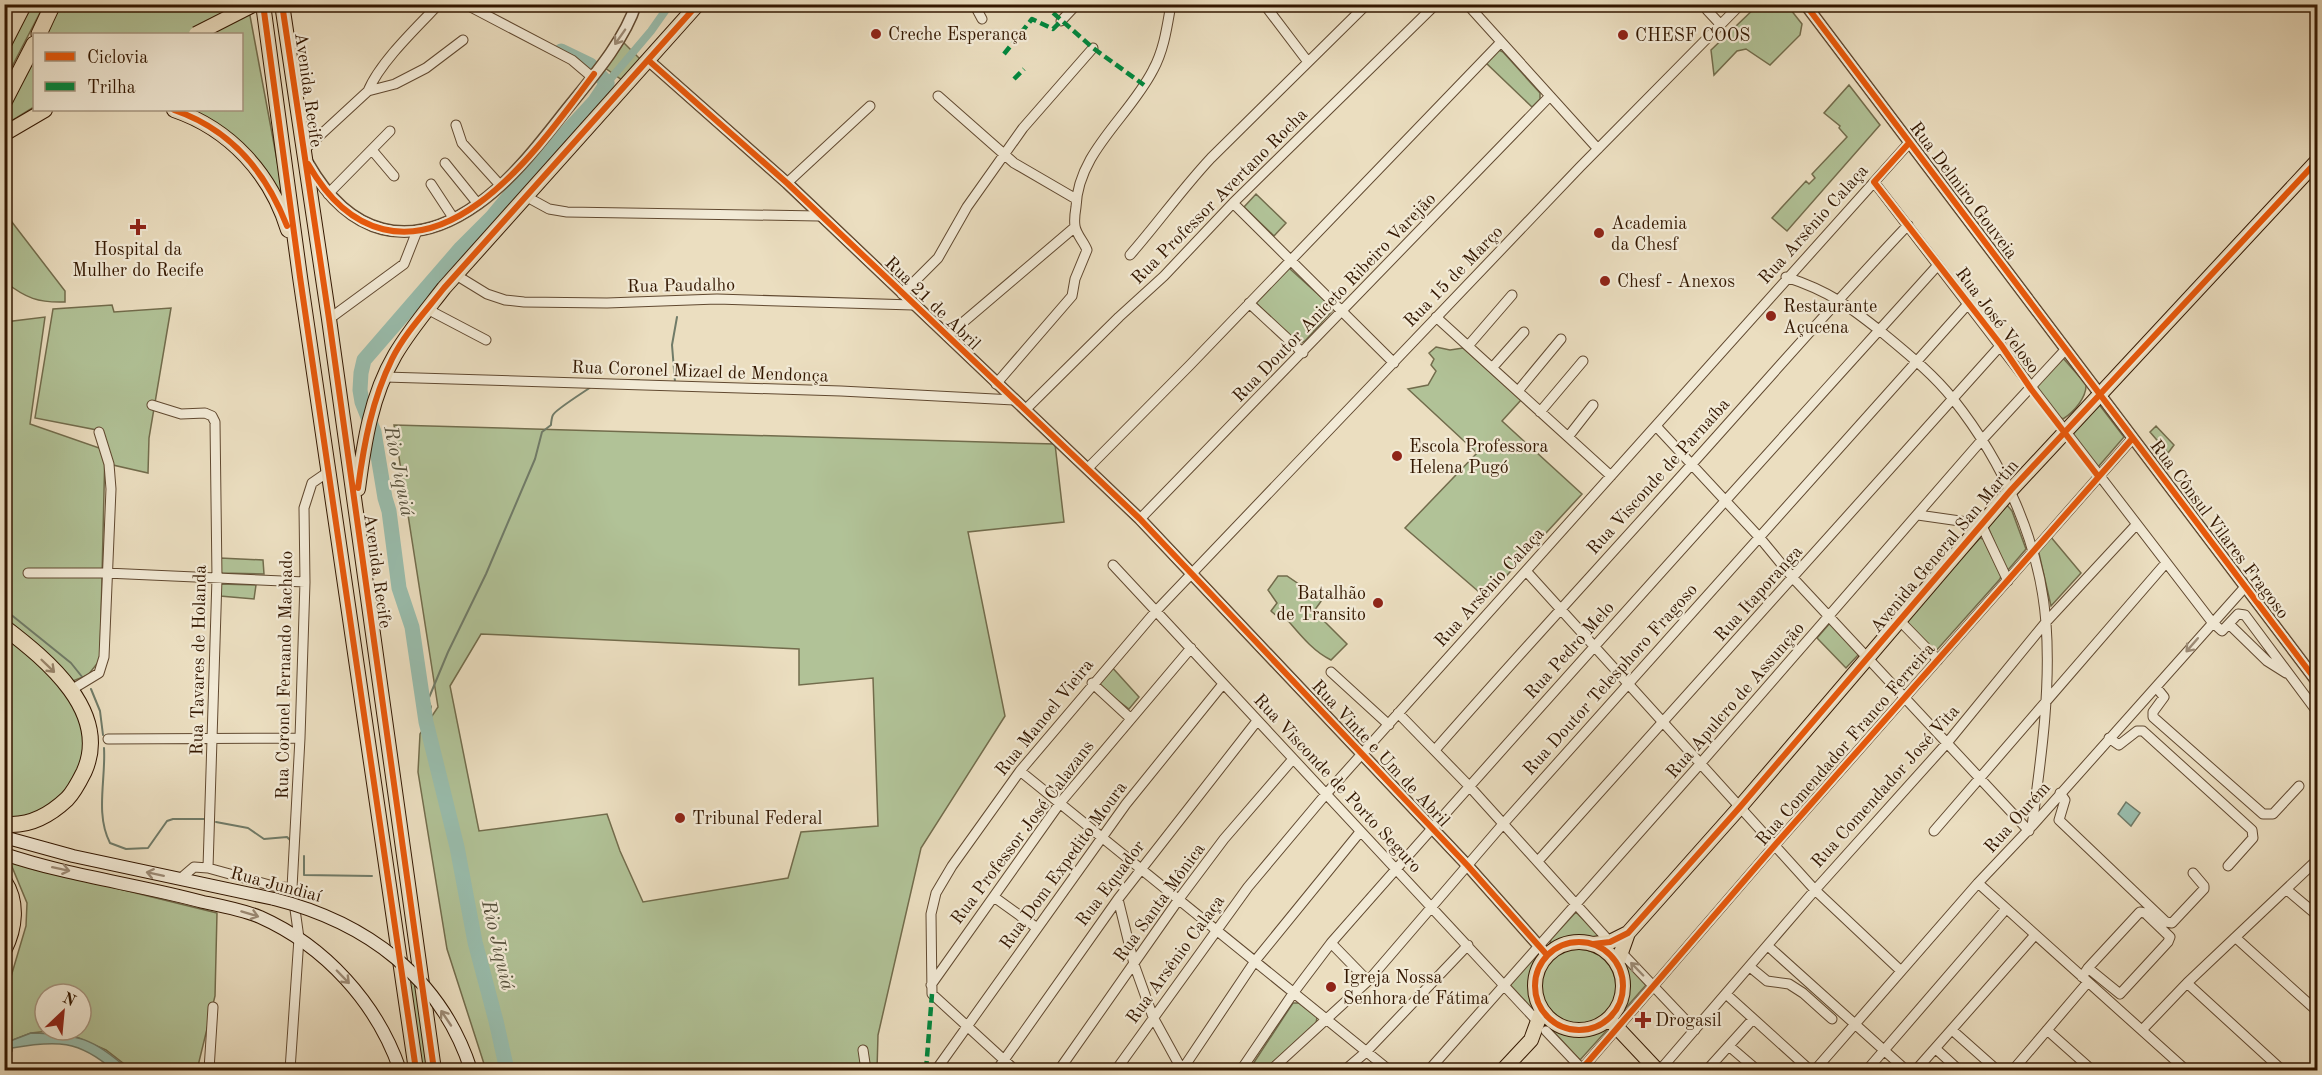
<svg xmlns="http://www.w3.org/2000/svg" width="2322" height="1075" font-family="'Old Standard TT',serif">
  <rect width="100%" height="100%" fill="#ebdec0"/>
  <filter id="stains"><feTurbulence type="fractalNoise" baseFrequency=".00333" numOctaves="4"/><feColorMatrix values="0 0 0 0 .2 0 0 0 0 .09 0 0 0 0 .02 0 0 0 .5 -.17"/></filter>
  <radialGradient id="worn" r=".72"><stop offset=".6" stop-color="#630" stop-opacity="0"/><stop offset="1" stop-color="#630" stop-opacity=".3"/></radialGradient>
  <path fill="#b1c297" stroke="#726c4c" stroke-width="1.5" fill-rule="evenodd" d="M1759 4 1787 5 1802 24 1800 35 1770 65 1746 49 1737 51 1714 75 1711 50Z
    M25 5H44L5 80V47Z
    M51 5H248L285 203C273 183 261 160 243 145 226 130 207 120 187 110H242V34H38Z
    M620 39 640 59 622 80 601 65Z
    M34 41V107L5 125V96Z
    M1499 50 1503 52 1540 93V99L1532 107 1485 62Z
    M1849 85 1880 125 1787 231 1772 218 1806 181 1809 184 1815 178 1812 174 1847 137 1839 128 1840 126 1824 113Z
    M1256 194 1286 223 1274 236 1244 207Z
    M5 213 65 291V302C38 303 26 298 5 282Z
    M1289 268 1331 306 1333 310 1305 341 1298 344 1255 302Z
    M112 305 114 312 171 308 149 438 148 473 113 465 102 431 35 418 53 309Z
    M45 317 30 424 105 450 100 660 88 675 73 681 5 623V322Z
    M1436 347 1450 350 1463 348 1521 400 1502 421 1582 494 1486 598 1405 528 1477 453 1408 389 1428 385 1436 371 1431 365 1434 359 1429 353Z
    M2062 357 2086 384C2087 397 2074 412 2063 419L2058 416 2036 386Z
    M2098 403 2124 437 2098 467 2079 446 2071 431Z
    M394 425 1055 444 1064 522 968 532 1005 716 921 848 878 1035 877 1070H486L447 949 418 772 420 734 438 707ZM481 634 799 649V685L873 678 878 826 801 832 788 878 643 902 620 851 607 814 479 831 450 686Z
    M2156 426 2174 445 2168 453 2150 432Z
    M2007 505 2012 511 2026 549 2008 570 2006 569 1988 527Z
    M2050 536 2081 573 2051 606 2038 549Z
    M1980 538 1983 539 2001 576 2000 579 1935 652 1905 621Z
    M220 558 263 560 264 574 219 573Z
    M1278 576H1287L1322 600 1314 611 1347 644 1331 660C1312 651 1298 632 1284 616L1278 617 1271 611 1277 603 1268 590Z
    M220 584 256 585 254 599 220 596Z
    M1830 623 1859 654 1846 668 1817 638Z
    M4 627 80 703 95 742 62 804 4 824Z
    M1110 665 1139 697 1129 709 1099 686 1098 681Z
    M10 862 217 913 215 996 197 1070H132L106 1050 60 1030H81V994H45V1030H59L31 1033 5 1043 10 980 26 926 27 903Z
    M1576 912 1600 937 1598 941 1572 938 1550 944 1551 939Z
    M1540 987a38 38 0 1 1 76 0a38 38 0 1 1-76 0Z
    M1537 955 1539 957C1529 978 1529 993 1537 1014L1510 985Z
    M1621 958 1646 985 1618 1017 1626 992Z
    M408 977 421 992 434 1070H421Z
    M1293 1003H1299L1317 1017 1316 1024 1264 1070H1249Z
    M1606 1026 1608 1029 1580 1060 1552 1030C1574 1032 1582 1041 1606 1026Z"/>
  <path fill="#99bdad" stroke="#707b68" stroke-width="1.5" d="M2126 802 2140 813 2131 826 2118 814Z
    M31 1033C79 1034 93 1038 129 1070H113C79 1040 56 1040 12 1048V1051H5V1043Z"/>
  <g fill="none" stroke-linecap="round" stroke-linejoin="round">
    <path stroke="#707b68" stroke-width="2" d="M896 4 897 5
      M603 380H639
      M675 382 672 345 677 317
      M4 609 71 663 83 678
      M91 689 100 711 103 735
      M426 722 431 707 428 700 448 652 486 574 535 459 542 432 551 425C551 423 552 416 553 415 555 410 584 392 591 387
      M104 748C106 779 95 814 110 843L126 849 148 848 167 821 173 819H205
      M216 822 248 828 264 839 287 837 290 840
      M304 856V875L372 876"/>
    <path stroke="#99bdad" stroke-width="8" d="M607 83 651 31 670 4"/>
    <path stroke="#99bdad" stroke-width="15" d="M507 1070 496 1021 475 942 457 847 426 722 412 627 399 588 389 511 385 498 374 432 362 402 360 390 361 373 364 360 461 248 492 217 526 176 595 101 607 83 590 65 561 51"/>
    <defs>
      <path id="minor" d="M465 4 572 60 592 77
        M974 4 982 19
        M1264 4 1308 62
        M1467 4 1598 149
        M1707 10 1720 24
        M1061 21 1077 4
        M368 91C380 62 417 27 439 4
        M938 96 1014 163 1076 199
        M456 125 462 143 500 185
        M372 150 394 176
        M303 151 368 91 395 84 426 68 463 40
        M445 163 478 204
        M1874 182 2212 622 2222 631 2238 614 2245 615 2318 713
        M787 183 870 106
        M431 184 454 219
        M328 194 390 131
        M527 197 549 209 567 212 819 216
        M1233 203 1394 363
        M1130 255C1158 223 1182 189 1211 158L1367 4
        M456 275 487 294 505 300 524 302 607 303 717 299 913 305
        M1786 277C1829 291 1849 306 1884 334 1908 354 1933 374 1953 399 2003 462 2040 542 2046 623 2051 690 2041 759 2032 826
        M902 294 938 258 967 207 1023 128 1093 48
        M1249 303 1303 353
        M427 309 486 340
        M1436 317 1611 476
        M329 319 404 264 417 231
        M947 336 1075 227
        M1468 346 1512 295
        M1492 368 1524 332
        M385 377 841 391 1014 400
        M996 384 1072 296 1075 279 1087 250C1084 242 1076 234 1075 226 1074 220 1075 213 1076 207 1078 152 1129 117 1153 70 1164 50 1167 27 1171 4
        M1518 391 1561 339
        M152 405 181 414 205 413 212 416 215 422 217 578 208 868 194 867 180 879
        M1025 410 1119 317 1164 276 1233 203 1436 4
        M1540 412 1583 361
        M1656 426 1760 538 1793 578 2029 831
        M1568 437 1593 405
        M1088 468 1190 365 1501 42
        M1918 515 1981 524 2008 581
        M1140 519 1550 96
        M1113 565 1539 1023
        M1526 571 1815 890 1901 971
        M28 573H106L305 582
        M1900 621 1938 660
        M2229 624 2267 661 2286 673
        M1331 672 1389 725
        M1092 683 1130 718
        M2156 687 2164 697 2153 712V717L2263 814H2273L2299 786
        M71 690 99 673 104 657 111 489 109 464 99 432
        M1398 713 1470 787 1610 942
        M2109 738 2119 745 2137 731H2143L2252 830 2253 838 2228 866
        M108 739 300 738
        M1435 750C1519 654 1607 559 1692 464 1764 384 1834 303 1908 225
        M1020 771 1389 1070
        M2060 793 2065 800 2059 820 2166 922 2172 923 2204 889V886L2193 873
        M1934 831 2165 564
        M1538 861 2001 345
        M208 868 273 886 292 888
        M1978 883 2186 1070
        M2287 890 2318 916
        M994 897 1037 928
        M1118 899 1134 964 1153 1017 1182 1070
        M2236 938 2318 1012
        M1331 943 1368 981
        M1768 946 1906 1070
        M1621 952 1695 1030
        M1750 967 1767 981 1789 984 1803 993 1832 1019
        M2082 977 2088 968 2138 914 2140 912 2145 913 2170 937 2168 942 2120 994 2088 968
        M2187 983 2282 1070
        M931 985 1060 803 1191 648
        M1726 994 1810 1070
        M1952 1030 1997 1070
        M2047 1030 2092 1070
        M2142 1030 2187 983 2318 859
        M1546 1031 1583 1070
        M1729 1046 1757 1070
        M1936 1049 1959 1070
        M863 1050 866 1070
        M209 1070 213 1007
        M290 1070 299 938 292 888 300 738 305 582 304 508 312 483 328 472
        M936 1070 1126 804 1223 684
        M997 1070 1118 899 1257 721
        M1015 1070 932 994 931 914 936 893 952 866 1020 771 1156 611 1580 167 1741 4
        M1059 1070 1179 899 1224 839 1293 759
        M1116 1070 1248 887 1326 794 1909 143
        M1182 1070 1255 961 1360 832
        M1241 1070 1294 992 1331 943C1531 715 1735 490 1938 265
        M1271 1070 1368 981 1503 824 1968 304
        M1345 1070 1366 1052 1468 945
        M1429 1070 1700 764 1981 441 2065 350
        M1581 1070 1775 845 2132 439
        M1660 1070 1815 890 1947 743 2046 622 2136 525
        M1707 1070 1753 1019
        M1815 1070 1978 883 2032 826 2245 587
        M1867 1070 2006 909
        M1916 1070 2035 935
        M2013 1070 2088 982"/>
      <path id="tertiary" d="M1805 4 2318 683
        M648 60 787 183 1140 519 1467 865 1547 955
        M308 163C349 235 409 253 478 204 513 179 540 143 566 110 590 80 624 42 636 4"/>
      <path id="secondary" d="M4 837 73 856 274 899
        M4 854C69 876 137 884 203 902 222 906 243 910 260 917 325 946 377 1003 400 1070"/>
      <path id="primary" d="M263 4 300 277 416 1070
        M282 4 329 319 434 1070
        M174 110C230 129 271 174 288 230
        M4 134 45 110
        M358 489C364 443 371 396 395 355 409 331 427 310 444 288L698 4
        M1535 986a44 44 0 1 1 88 0a44 44 0 1 1-88 0Z
        M1593 944 1610 942 1628 933 1740 807 2011 490 2318 160
        M1617 964 1628 933
        M1609 1019 1657 1070
        M1503 1070 1531 1040 1542 1010"/>
      <path id="trunk" d="M39 34 53 4
        M4 43 24 4
        M4 102 34 44
        M4 627C47 660 111 712 84 772 79 782 74 792 67 799 50 815 28 827 4 824
        M4 881C18 902 15 928 4 950"/>
    </defs>
    <use href="#minor" stroke="#614930" stroke-width="11"/>
    <use href="#tertiary" stroke="#614930" stroke-width="13"/>
    <use href="#secondary" stroke="#331700" stroke-width="14"/>
    <use href="#primary" stroke="#331700" stroke-width="16"/>
    <use href="#trunk" stroke="#331700" stroke-width="17"/>
    <use href="#minor" stroke="#f2ead6" stroke-width="9"/>
    <use href="#tertiary" stroke="#f2ead6" stroke-width="10"/>
    <use href="#secondary" stroke="#f2ead6" stroke-width="12"/>
    <use href="#primary" stroke="#ebdec0" stroke-width="14"/>
    <use href="#trunk" stroke="#ebdec0" stroke-width="15"/>
    <defs>
      <path id="secondary-bridge" d="M274 899C366 922 441 977 471 1070"/>
      <path id="primary-bridge" d="M196 34 255 4"/>
    </defs>
    <use href="#secondary-bridge" stroke="#331700" stroke-width="14" stroke-linecap="butt"/>
    <use href="#primary-bridge" stroke="#331700" stroke-width="16" stroke-linecap="butt"/>
    <use href="#secondary-bridge" stroke="#f2ead6" stroke-width="12"/>
    <use href="#primary-bridge" stroke="#ebdec0" stroke-width="14"/>
    <path stroke="#00873e" stroke-width="4.5" stroke-dasharray="9 4.5" stroke-linecap="butt" d="M1043 4 1093 48 1144 85
      M1004 54 1032 19 1053 29 1061 21
      M1014 79 1024 69
      M926 1070 932 994"/>
    <defs>
      <path id="cycleway" d="M263 4 300 277 416 1070
        M282 4 329 319 434 1070
        M1805 4 2318 683
        M648 60 787 183 1140 519 1467 865 1547 955
        M174 110C230 129 266 172 287 226
        M1909 143 1874 182 2001 345 2031 389 2098 476
        M308 164C349 236 411 253 479 203 523 171 562 117 594 74
        M358 488C364 443 372 400 392 359 405 333 426 311 444 288L698 4
        M1535 986a44 44 0 1 1 88 0a44 44 0 1 1-88 0Z
        M1593 944 1610 942 1628 933 1740 807 2011 490 2318 160
        M1581 1070 1775 845 2132 439"/>
    </defs>
    <use href="#cycleway" stroke="#f2ead6" stroke-width="10"/>
    <use href="#cycleway" stroke="#e8590c" stroke-width="6"/>
  </g>
  <defs><path id="oneway-shaft" d="M-6 0H5M1.5-3L5.5 0L1.5 3" fill="none" stroke-width="1.6" stroke-linecap="round" stroke-linejoin="round" transform="scale(1.5)"/></defs>
  <g stroke="#9c8b76">
    <use href="#oneway-shaft" transform="translate(620 37) rotate(125)"/>
    <use href="#oneway-shaft" transform="translate(2192 645) rotate(131)"/>
    <use href="#oneway-shaft" transform="translate(61 869) rotate(12)"/>
    <use href="#oneway-shaft" transform="translate(155 874) rotate(-168)"/>
    <use href="#oneway-shaft" transform="translate(250 914) rotate(17)"/>
    <use href="#oneway-shaft" transform="translate(1637 969) rotate(-134)"/>
    <use href="#oneway-shaft" transform="translate(343 977) rotate(46)"/>
    <use href="#oneway-shaft" transform="translate(446 1018) rotate(-124)"/>
  </g>
  <use stroke="#98846a" href="#oneway-shaft" transform="translate(48 666) rotate(44)"/>
  <g fill="#8f2418" stroke="#f2ead6" stroke-width="2">
    <circle cx="876" cy="34" r="6"/>
    <circle cx="1623" cy="35" r="6"/>
    <path d="M135 218h6v6h6v6h-6v6h-6v-6h-6v-6h6z"/>
    <circle cx="1599" cy="233" r="6"/>
    <circle cx="1605" cy="281" r="6"/>
    <circle cx="1771" cy="316" r="6"/>
    <circle cx="1397" cy="456" r="6"/>
    <circle cx="1378" cy="603" r="6"/>
    <circle cx="680" cy="818" r="6"/>
    <circle cx="1331" cy="987" r="6"/>
    <path d="M1640 1011h6v6h6v6h-6v6h-6v-6h-6v-6h6z"/>
  </g>
  <g text-anchor="middle" stroke-width="4.5" stroke-linejoin="round" paint-order="stroke">
    <g font-size="18" fill="#331700" stroke="#f2ead6" text-anchor="start">
      <text x="888" y="40">Creche Esperança</text>
      <text x="1635" y="41">CHESF COOS</text>
      <text x="1611" y="229">Academia<tspan x="1611" dy="21">da Chesf</tspan></text>
      <text x="138" y="255" text-anchor="middle">Hospital da<tspan x="138" dy="21">Mulher do Recife</tspan></text>
      <text x="1617" y="287">Chesf - Anexos</text>
      <text x="1783" y="312">Restaurante<tspan x="1783" dy="21">Açucena</tspan></text>
      <text x="1409" y="452">Escola Professora<tspan x="1409" dy="21">Helena Pugó</tspan></text>
      <text x="1366" y="599" text-anchor="end">Batalhão<tspan x="1366" dy="21">de Transito</tspan></text>
      <text x="692" y="824">Tribunal Federal</text>
      <text x="1343" y="983">Igreja Nossa<tspan x="1343" dy="21">Senhora de Fátima</tspan></text>
      <text x="1655" y="1026">Drogasil</text>
    </g>
    <g font-size="18" fill="#331700" stroke="#f2ead6">
      <text transform="translate(309 90) rotate(82)" y="6">Avenida Recife</text>
      <text transform="translate(1964 190) rotate(53)" y="6">Rua Delmiro Gouveia</text>
      <text transform="translate(1219 196) rotate(-45)" y="6">Rua Professor Avertano Rocha</text>
      <text transform="translate(1813 224) rotate(-48)" y="6">Rua Arsênio Calaça</text>
      <text transform="translate(1453 276) rotate(-46)" y="6">Rua 15 de Março</text>
      <text transform="translate(681 285) rotate(-1)" y="6">Rua Paudalho</text>
      <text transform="translate(1334 297) rotate(-46)" y="6">Rua Doutor Aniceto Ribeiro Varejão</text>
      <text transform="translate(933 303) rotate(44)" y="6">Rua 21 de Abril</text>
      <text transform="translate(1998 320) rotate(53)" y="6">Rua José Veloso</text>
      <text transform="translate(700 371) rotate(2)" y="6">Rua Coronel Mizael de Mendonça</text>
      <text transform="translate(1658 476) rotate(-48)" y="6">Rua Visconde de Parnaíba</text>
      <text transform="translate(2220 529) rotate(53)" y="6">Rua Cônsul Vilares Fragoso</text>
      <text transform="translate(1944 546) rotate(-50)" y="6">Avenida General San Martin</text>
      <text transform="translate(378 571) rotate(82)" y="6">Avenida Recife</text>
      <text transform="translate(1489 587) rotate(-48)" y="6">Rua Arsênio Calaça</text>
      <text transform="translate(1758 593) rotate(-48)" y="6">Rua Itaporanga</text>
      <text transform="translate(1569 650) rotate(-48)" y="6">Rua Pedro Melo</text>
      <text transform="translate(198 660) rotate(-89)" y="6">Rua Tavares de Holanda</text>
      <text transform="translate(284 675) rotate(-89)" y="6">Rua Coronel Fernando Machado</text>
      <text transform="translate(1610 679) rotate(-48)" y="6">Rua Doutor Telesphoro Fragoso</text>
      <text transform="translate(1735 700) rotate(-49)" y="6">Rua Apulcro de Assunção</text>
      <text transform="translate(1044 717) rotate(-51)" y="6">Rua Manoel Vieira</text>
      <text transform="translate(1845 744) rotate(-49)" y="6">Rua Comendador Franco Ferreira</text>
      <text transform="translate(1381 753) rotate(47)" y="6">Rua Vinte e Um de Abril</text>
      <text transform="translate(1338 783) rotate(47)" y="6">Rua Visconde de Porto Seguro</text>
      <text transform="translate(1885 786) rotate(-48)" y="6">Rua Comendador José Vita</text>
      <text transform="translate(2017 817) rotate(-48)" y="6">Rua Ourém</text>
      <text transform="translate(1022 832) rotate(-53)" y="6">Rua Professor José Calazans</text>
      <text transform="translate(1063 865) rotate(-54)" y="6">Rua Dom Expedito Moura</text>
      <text transform="translate(1110 883) rotate(-53)" y="6">Rua Equador</text>
      <text transform="translate(276 884) rotate(15)" y="6">Rua Jundiaí</text>
      <text transform="translate(1159 902) rotate(-54)" y="6">Rua Santa Mônica</text>
      <text transform="translate(1175 959) rotate(-54)" y="6">Rua Arsênio Calaça</text>
    </g>
    <g font-size="20" font-style="italic" fill="#57513d" stroke="#f2ead6">
      <text transform="translate(400 471) rotate(79)" y="7">Rio Jiquiá</text>
      <text transform="translate(499 945) rotate(77)" y="7">Rio Jiquiá</text>
    </g>
  </g>
  <rect width="2322" height="1075" fill="none" stroke="#ebdec0" stroke-width="24"/>
  <rect x="6" y="6" width="2310" height="1063" fill="none" stroke="#331700" stroke-width="3"/>
  <rect x="12" y="12" width="2298" height="1051" fill="none" stroke="#331700" stroke-width="1.5"/>
  <rect x="33" y="33" width="210" height="78" fill="#f2ead6" stroke="#a69680" stroke-width="1.5"/>
  <rect x="45" y="52" width="30" height="9" fill="#e8590c" stroke="#a69680" stroke-width="1.5"/>
  <text x="87" y="63" font-size="18" fill="#331700">Ciclovia</text>
  <rect x="45" y="82" width="30" height="9" fill="#00873e" stroke="#a69680" stroke-width="1.5"/>
  <text x="87" y="93" font-size="18" fill="#331700">Trilha</text>
  <g transform="translate(63 1012) rotate(26)"><circle r="28" fill="#f2ead6" stroke="#a69680" stroke-width="1.5"/>
  <path d="M0-4.5L10 22L0 15L-10 22Z" fill="#8f2418"/>
  <text y="-9" font-size="16" font-weight="bold" text-anchor="middle" fill="#331700">N</text>
  </g>
  <rect width="100%" height="100%" filter="url(#stains)"/>
  <rect width="100%" height="100%" fill="url(#worn)"/>
</svg>
